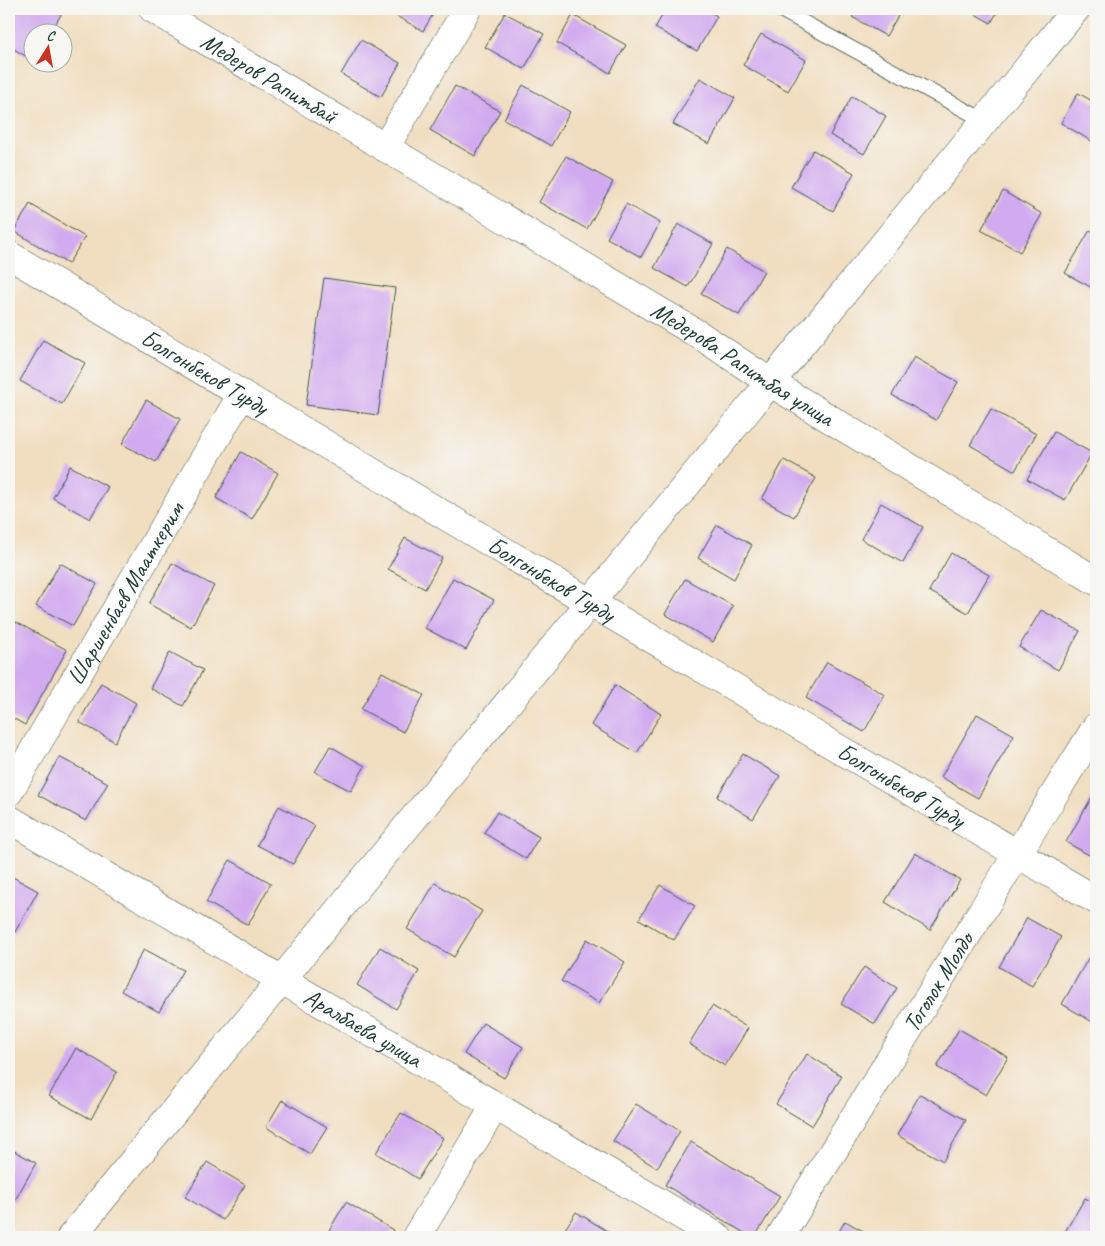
<svg xmlns="http://www.w3.org/2000/svg" width="1105" height="1246" font-family="Caveat,sans-serif">
  <rect width="100%" height="100%" fill="#f6f6f2"/>
  <filter id="ink" filterUnits="userSpaceOnUse"><feTurbulence type="fractalNoise" baseFrequency=".02" numOctaves="2"/><feDisplacementMap in="SourceGraphic" scale="10" xChannelSelector="R" yChannelSelector="G"/><feConvolveMatrix kernelMatrix="1 2 1 2 8 2 1 2 1" color-interpolation-filters="sRGB"/></filter>
  <filter id="wash" filterUnits="userSpaceOnUse"><feTurbulence type="fractalNoise" baseFrequency=".0096" numOctaves="4" result="noise"/><feDisplacementMap in="SourceGraphic" scale="20" xChannelSelector="R" yChannelSelector="G"/><feGaussianBlur stdDeviation="1.12" result="paint"/><feColorMatrix in="noise" values="0 0 0 0 0 0 0 0 0 0 0 0 0 0 0 0 0 1.4 0 .05"/><feComposite in="paint" operator="in"/></filter>
  <g filter="url(#wash)">
    <rect width="100%" height="100%" fill="#f1dec0"/>
    <g id="blocks">
      <path fill="#d1aaef" d="M9 9H64L51 32H32V60L9 46Z
        M384 9H436L423 31Z
        M666 9H705L717 16 697 51 655 28Z
        M857 9H902L886 36 852 17Z
        M966 9H999L991 23Z
        M505 13 544 34 524 69 485 47Z
        M573 15 626 45 610 73 557 43Z
        M761 34 806 60 788 91 743 65Z
        M361 40 400 63 381 97 341 74Z
        M700 78 735 98 709 144 673 124Z
        M523 85 570 112 551 146 504 119Z
        M455 86 500 111 475 156 430 130Z
        M1078 93 1096 103V135L1093 142 1061 123Z
        M852 96 886 116 864 154 830 135Z
        M813 150 854 173 833 211 791 187Z
        M566 156 613 182 587 229 539 202Z
        M1003 191 1042 214 1020 252 981 230Z
        M30 204 85 237 68 264 14 231Z
        M626 204 660 223 641 257 607 238Z
        M678 224 713 244 688 287 654 268Z
        M1090 230 1096 234V290L1065 273Z
        M727 249 764 271 739 315 701 294Z
        M324 278 395 288 378 415 306 405Z
        M43 340 85 363 62 404 20 381Z
        M914 357 958 382 936 420 892 395Z
        M146 400 180 419 156 462 122 444Z
        M991 409 1036 434 1015 471 970 445Z
        M1054 432 1092 453 1065 500 1027 479Z
        M241 452 278 473 252 519 216 498Z
        M784 460 816 478 794 517 762 499Z
        M70 466 108 487 90 519 53 498Z
        M881 503 923 527 903 563 861 539Z
        M717 525 752 545 734 579 698 558Z
        M405 538 442 558 425 589 388 569Z
        M951 553 989 575 968 613 929 591Z
        M60 563 97 584 73 626 36 606Z
        M172 563 214 586 191 627 149 604Z
        M453 578 494 600 466 650 425 628Z
        M685 579 733 606 713 642 665 614Z
        M1041 610 1080 631 1058 670 1019 647Z
        M16 622 67 650 25 725 9 716V634Z
        M170 652 203 670 183 706 150 688Z
        M827 662 885 695 864 732 806 698Z
        M382 672 424 695 403 732 361 709Z
        M101 683 136 703 115 742 79 722Z
        M615 685 661 714 637 753 591 725Z
        M977 714 1014 735 978 798 941 777Z
        M330 746 365 766 351 791 315 772Z
        M743 754 780 776 753 819 717 797Z
        M59 757 108 783 86 821 38 795Z
        M1092 797 1096 799V859L1066 842Z
        M279 806 315 826 293 864 257 845Z
        M497 812 539 837 526 859 484 833Z
        M915 853 960 880 930 930 885 902Z
        M230 860 271 883 248 925 206 902Z
        M9 875 38 891 15 932 9 929Z
        M435 883 482 911 454 957 407 929Z
        M660 885 695 906 674 940 639 919Z
        M1027 918 1061 937 1032 986 999 967Z
        M587 939 625 962 599 1003 561 981Z
        M380 947 419 971 396 1009 357 985Z
        M144 949 183 970 159 1012 121 991Z
        M1089 957 1096 962V1024L1062 1004Z
        M864 967 897 988 875 1024 841 1004Z
        M712 1006 748 1028 725 1066 689 1044Z
        M483 1023 523 1047 504 1078 464 1054Z
        M959 1029 1008 1057 986 1095 937 1067Z
        M76 1048 117 1072 91 1119 49 1096Z
        M807 1054 842 1076 812 1126 776 1104Z
        M920 1094 966 1120 943 1161 897 1135Z
        M282 1100 327 1127 310 1154 266 1127Z
        M636 1104 680 1131 657 1168 613 1141Z
        M401 1113 443 1138 418 1179 376 1153Z
        M691 1142 780 1196 755 1237H751L665 1185Z
        M9 1148 36 1163 14 1202 9 1199Z
        M207 1162 245 1185 223 1220 185 1197Z
        M1085 1198 1096 1204V1237H1062Z
        M346 1202 393 1230 388 1237H325Z
        M576 1212 617 1237H560Z
        M845 1221 874 1237H836Z"/>
    </g>
  </g>
  <g filter="url(#ink)">
    <use href="#blocks" fill-opacity="0" stroke="#3e5549" stroke-width="1"/>
    <g fill="none" stroke-linecap="round" stroke-linejoin="round">
      <defs>
        <path id="service" d="M779 9 985 121"/>
        <g id="minor">
          <path id="s1" d="M153 9 701 336 771 383 1096 581"/>
          <path d="M385 148 467 9"/>
          <path id="s2" d="M9 255 591 603 1096 900"/>
          <path id="s3" d="M9 792 242 394"/>
          <path id="s4" d="M9 819 718 1237"/>
          <path d="M416 1237 495 1106"/>
          <path id="s5" d="M780 1237 1096 727"/>
        </g>
        <path id="tertiary" d="M71 1237 1076 9"/>
      </defs>
      <use href="#service" stroke="#3e5549" stroke-width="16"/>
      <use href="#minor" stroke="#3e5549" stroke-width="29"/>
      <use href="#tertiary" stroke="#3e5549" stroke-width="29"/>
      <use href="#service" stroke="#fff" stroke-width="14"/>
      <use href="#minor" stroke="#fff" stroke-width="28"/>
      <use href="#tertiary" stroke="#fff" stroke-width="28"/>
    </g>
  </g>
  <g text-anchor="middle" stroke-width="4.5" stroke-linejoin="round" paint-order="stroke">
    <g font-size="24" fill="#1f3d34" stroke="#f6f6f2">
      <text dy="8" stroke="none"><textPath href="#s1" startOffset="135">Медеров Рапитбай</textPath></text>
      <text dy="8" stroke="none"><textPath href="#s1" startOffset="688">Медерова Рапитбая улица</textPath></text>
      <text dy="8" stroke="none"><textPath href="#s2" startOffset="228">Болгонбеков Турду</textPath></text>
      <text dy="8" stroke="none"><textPath href="#s2" startOffset="632">Болгонбеков Турду</textPath></text>
      <text dy="8" stroke="none"><textPath href="#s3" startOffset="230">Шаршенбаев Мааткерим</textPath></text>
      <text dy="8" stroke="none"><textPath href="#s2" startOffset="1038">Болгонбеков Турду</textPath></text>
      <text dy="8" stroke="none"><textPath href="#s5" startOffset="300">Тоголок Молдо</textPath></text>
      <text dy="8" stroke="none"><textPath href="#s4" startOffset="411">Аралбаева улица</textPath></text>
    </g>
  </g>
  <rect width="1105" height="1246" fill="none" stroke="#f6f6f2" stroke-width="30"/>
  <g transform="translate(48 48) rotate(11)"><circle r="24" fill="#f6f6f2" stroke="#a0aca6"/>
  <path d="M0-4L9 19L0 12L-9 19Z" fill="#c8321e"/>
  <text y="-8" font-size="14" font-weight="bold" text-anchor="middle" fill="#1f3d34">С</text>
  </g>
</svg>
